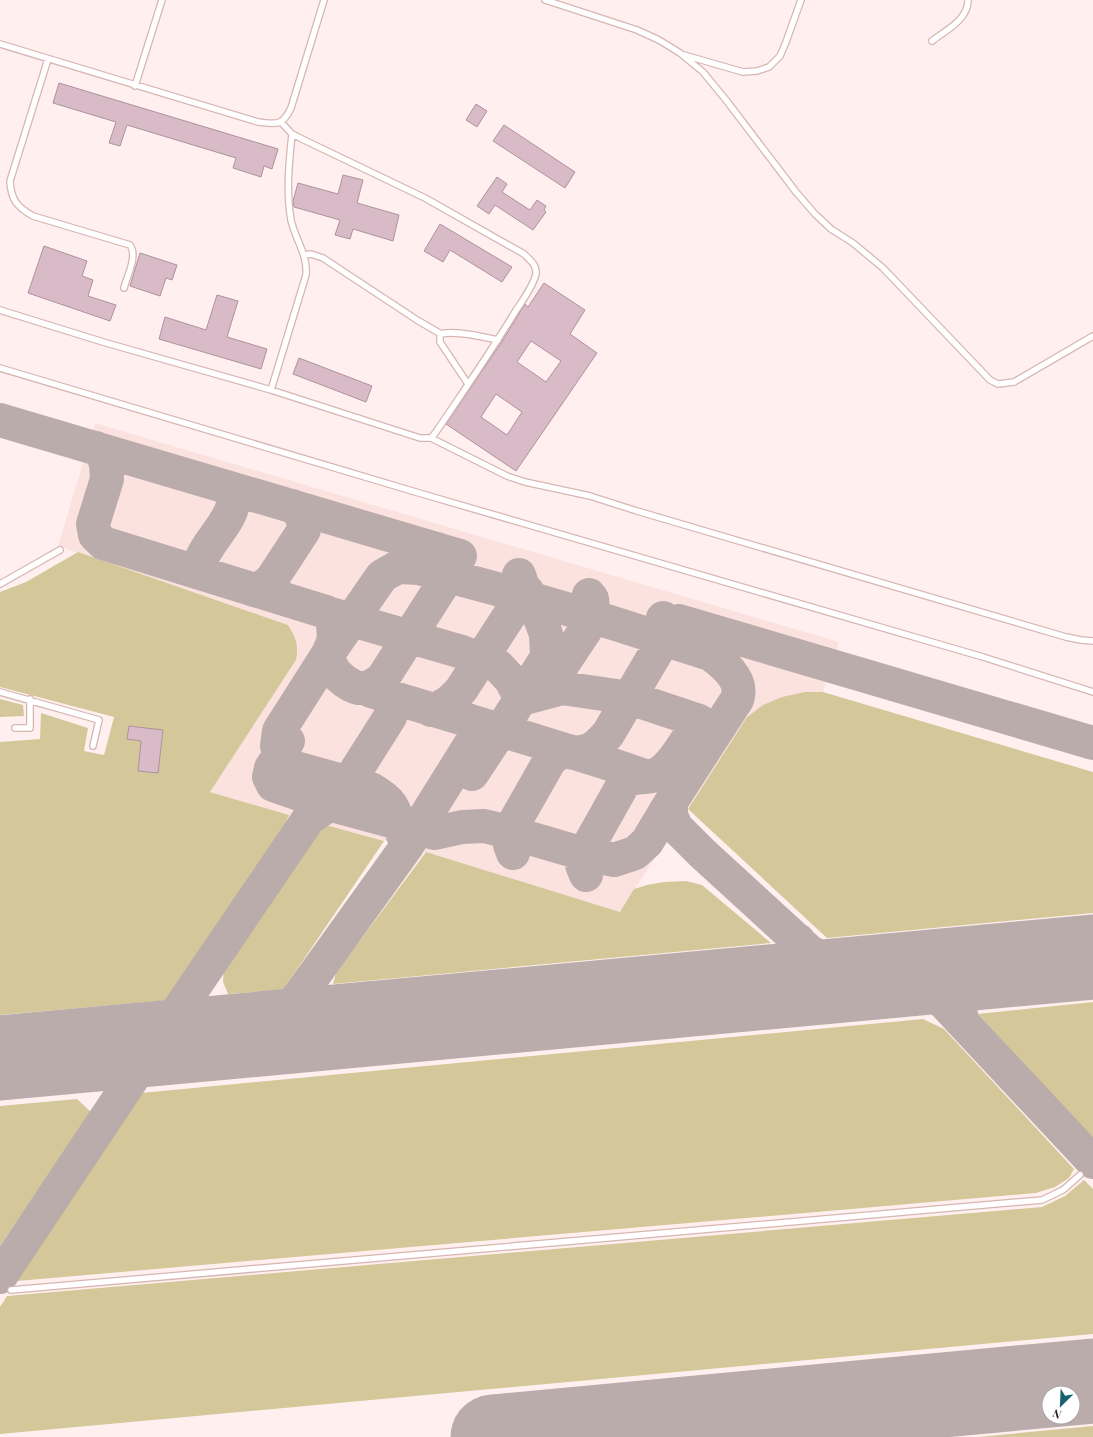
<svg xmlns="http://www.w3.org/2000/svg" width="1093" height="1437" font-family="'Playfair Display',serif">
  <rect width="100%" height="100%" fill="#fff0ef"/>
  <path fill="#fce2df" d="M95 423 839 642 823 692H805L747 717 620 912 426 852 322 824 304 848 281 833 289 815 210 792 296 660 298 648 295 637 288 625 58 546Z"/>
  <path fill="#d4c89a" d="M78 552 288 625C296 638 299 644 296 660L210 792 289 815 281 833 170 1000 0 1015V742L40 739 41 713 88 728 84 751 104 755 114 717 0 687V592L26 582Z
    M805 692H823L1093 772V913L827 938 688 809 747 717 763 705 782 697Z
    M0 699 23 705 24 716 0 717Z
    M322 824 384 841 283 990 228 994 223 982 224 966 304 848Z
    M426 852 620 912 634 889 647 885 664 882 686 881 702 885 771 943 333 984 336 973Z
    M1093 1002V1141L978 1014Z
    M923 1019 944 1029 1074 1169 1069 1178 1055 1187 1036 1193 17 1281 141 1093Z
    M77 1099 91 1112 0 1246V1106Z
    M1084 1180 1093 1189V1334L0 1434V1307L7 1296 1042 1207 1065 1196Z
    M1093 1426V1437H978Z"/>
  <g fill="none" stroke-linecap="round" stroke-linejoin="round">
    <path stroke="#baacab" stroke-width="34" d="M0 420 460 556
      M96 448 103 455 106 464 107 479 93 524 95 535 103 543 326 612 333 622 334 640 328 654 279 731 277 746 280 756 289 766 371 789C394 802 394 809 402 833
      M204 574 199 566C204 544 232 522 233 502 233 499 232 495 231 492L225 487
      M254 590 264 586 272 579 304 530C304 519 301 512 292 506
      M331 614 462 652 498 666 511 680 521 699 562 688 630 698 699 721 705 731 707 739 702 753
      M679 621 1093 743
      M371 691 533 740 610 764 645 776
      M545 691 594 617 592 599 589 595
      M431 710C445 707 452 700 461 690L522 596 523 587 519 575
      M288 741 271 768 269 777 273 785 325 803 336 797 345 788 390 717 392 706 385 694
      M573 753C593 751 595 748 608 734L664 639 666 631 663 618
      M472 774 501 730 547 657 546 634 538 613 522 596 527 591
      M671 802V815L676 827 702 853 809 951 832 965 854 975 886 976 906 979 922 984 935 993 1093 1162
      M325 803 435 833 462 827 484 826 509 832 584 854 614 860 635 853 647 842 671 802 734 704C736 702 738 698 738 695 742 679 722 662 710 654L594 617 522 596 419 568 398 567 382 576 328 654C329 658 330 663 332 667 336 676 353 690 364 688 372 687 377 683 383 678L448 576C448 563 447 559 437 549
      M513 853 510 845 509 832 550 760 559 753 569 751
      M586 875 582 865 584 854 625 781C637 775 644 779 655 775 671 769 684 744 693 730
      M1065 960 1085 963 1093 968
      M307 986C303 1000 306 1015 319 1023 323 1025 329 1026 334 1027
      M752 988C768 985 791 985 799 968 805 957 803 951 799 941
      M964 1024C962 1019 960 1013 960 1008 959 995 966 976 979 970 983 968 989 967 994 966
      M254 1034C269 1027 281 1019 292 1006L407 846 475 737 473 728 468 720
      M88 1050C117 1044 147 1042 168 1019
      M146 1067 173 1046 184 1042 211 1038
      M0 1277 156 1043 309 818 324 808 334 805
      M570 1429 590 1432 597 1437
      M645 1437 653 1430 670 1420"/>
    <path stroke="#baacab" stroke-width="85" d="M0 1058 1093 957
      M493 1437 1093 1381"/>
  </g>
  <path fill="#d9bbc8" stroke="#ae919d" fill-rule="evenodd" d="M59 83 278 149 272 169 264 166 261 177 233 168 236 158 127 125 120 146 109 143 116 122 53 103Z
    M476 104 487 111 477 127 466 120Z
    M504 125 575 172 565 188 493 141Z
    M343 175 363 180 357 203 399 215 393 241 353 229 350 239 335 235 340 220 294 207 293 201 298 183 338 194Z
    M497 177 507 184 502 192 530 210 537 200 546 206 544 210 546 212 533 230 495 205 489 214 477 206Z
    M440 224 512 267 502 282 450 250 443 262 424 251Z
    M44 246 87 261 82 276 93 280 88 296 116 305 110 321 28 293Z
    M140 253 177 265 172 280 166 278 160 296 130 286Z
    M544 283 585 310 570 334 597 353 516 471 446 424 501 343 525 304 528 307ZM531 341 561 361 546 382 517 362ZM496 394 522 412 507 435 481 417Z
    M217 295 238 301 227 337 267 349 261 369 159 339 165 317 206 330Z
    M299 358 372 386 366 402 293 374Z
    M129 726 163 730 158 773 138 771 141 741 127 739Z"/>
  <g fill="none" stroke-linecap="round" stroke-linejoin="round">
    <defs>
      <path id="service" d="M545 0 637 30 659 40 680 53 703 72 726 100 796 192 815 214 831 229 853 243 883 268 990 380 998 384 1014 382 1093 336
        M932 41C946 30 968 20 968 0
        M0 44 258 122C276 124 282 127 291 108L324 0
        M684 55 743 72 757 71 769 67 780 56 786 42 801 0
        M48 59 10 181C11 200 17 207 33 216L130 245C138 256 127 276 124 288
        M135 86 162 0
        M304 255 311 254 323 258 417 320 441 334
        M0 310 103 342 271 390 420 438H431L436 432C463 392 490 353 515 312 522 301 533 287 536 274 537 265 530 260 524 254L425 198 302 139 292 134 281 122
        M0 368 419 493 983 657 1093 692
        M468 384 440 342V337L441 334C455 330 484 337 498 340
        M271 390 306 275C308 255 295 239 291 220 286 192 289 162 292 134
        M431 438 507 476 525 482 590 496 637 511 1066 637 1081 640 1093 641
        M0 584 60 550
        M0 692 99 720 93 746
        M15 728H30V699
        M11 1290 1042 1200 1063 1190 1080 1175"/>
    </defs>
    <use href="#service" stroke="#d7b6b2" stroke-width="8"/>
    <use href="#service" stroke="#fff" stroke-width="5.5"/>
  </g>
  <g transform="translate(1061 1405) rotate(204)"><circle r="19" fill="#ffffff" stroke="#aaa5a5"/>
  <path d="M0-3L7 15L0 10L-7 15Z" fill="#18626f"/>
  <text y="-6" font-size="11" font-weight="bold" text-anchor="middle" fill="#2b1e1d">N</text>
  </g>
</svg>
